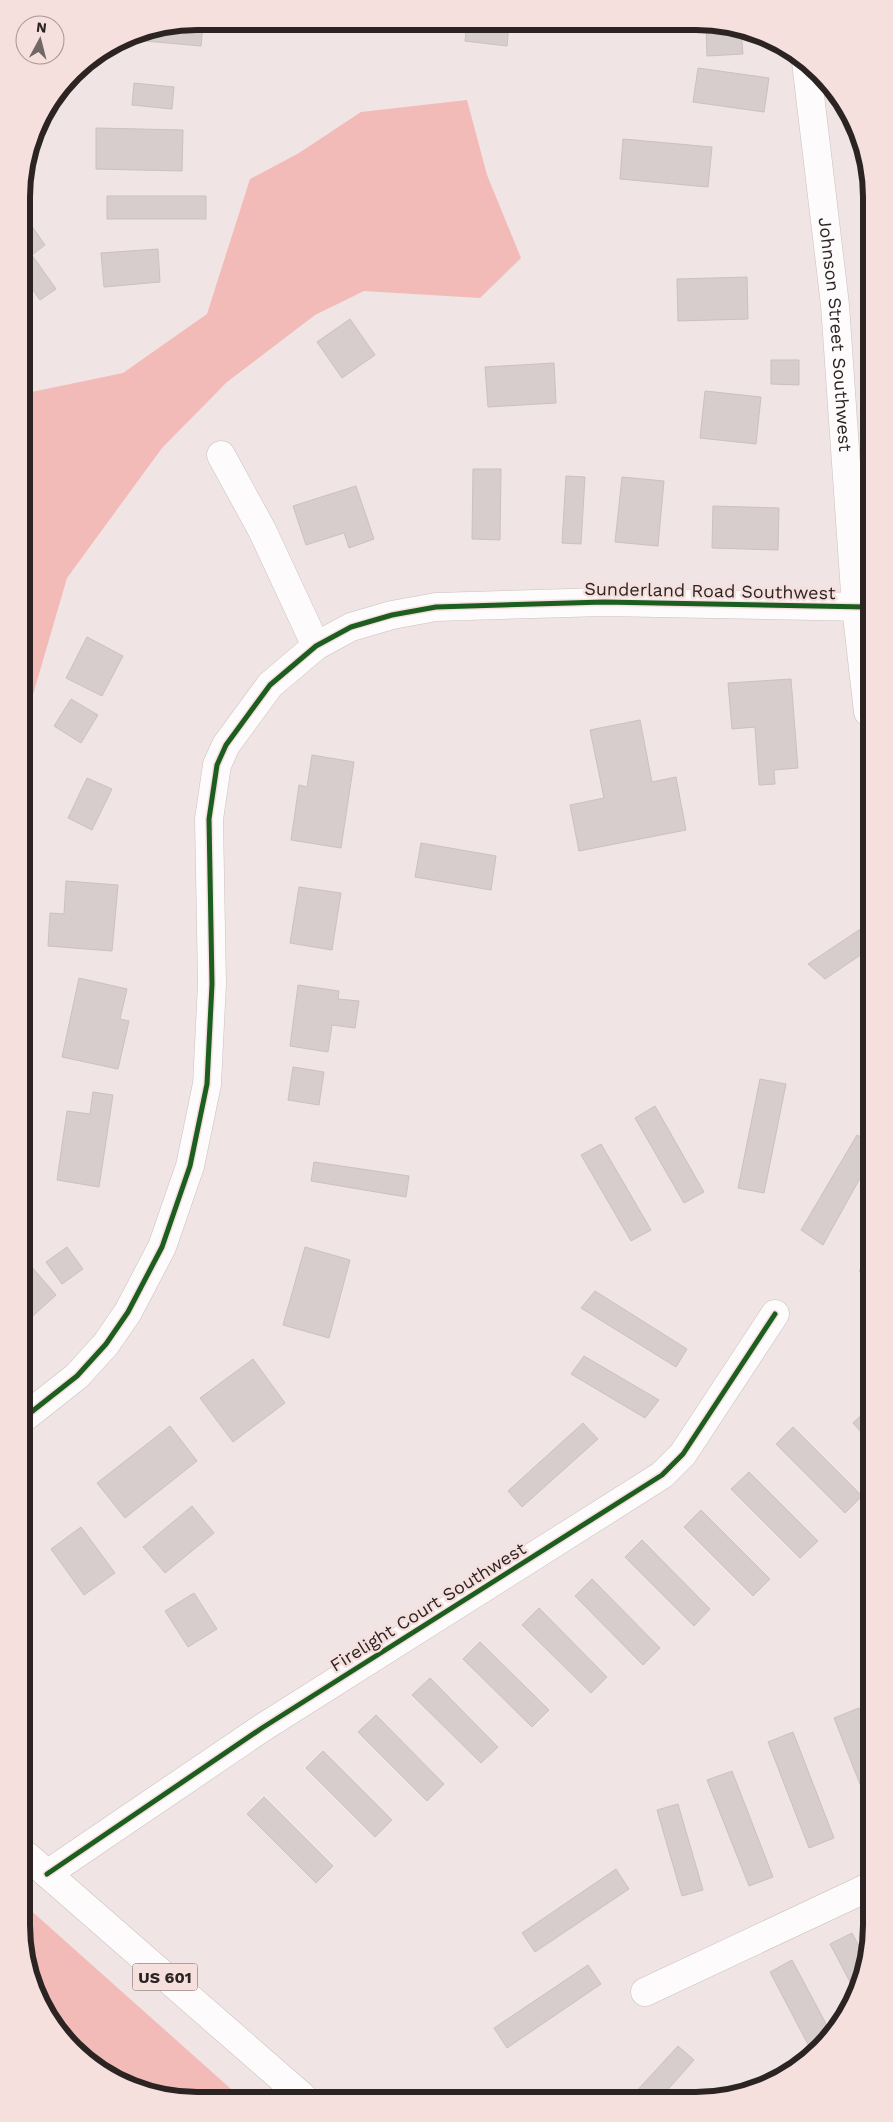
<svg xmlns="http://www.w3.org/2000/svg" width="893" height="2122" font-family="'Work Sans',sans-serif">
  <rect width="100%" height="100%" fill="#f0e4e4"/>
  <path fill="#f2bbb8" d="M467 100 487 175 521 258 480 298 364 291 315 315 227 382 162 448 67 578 23 729 22 394 123 373 207 314 250 179 299 153 361 112Z
    M27 1907 240 2097H163L119 2083 73 2050 27 1971Z"/>
  <path fill="#d7cdcd" stroke="#cac1c0" d="M394 22 437 23V30L394 26Z
    M467 23H509L507 46 465 41Z
    M185 24 203 25 201 46 123 39 130 34Z
    M706 24 730 25 741 28 743 54 707 56Z
    M698 68 769 78 764 112 693 102Z
    M134 83 174 87 172 109 132 105Z
    M96 128 183 130 182 171 96 169Z
    M623 139 712 147 708 187 620 179Z
    M107 196H206V219H107Z
    M22 212 45 245 32 255 56 289 40 300 22 275Z
    M158 249 160 282 104 287 101 253Z
    M747 277 748 319 678 321 677 279Z
    M350 319 375 355 342 378 317 342Z
    M771 360H799V385L771 384Z
    M554 363 556 403 488 407 485 367Z
    M705 391 761 397 756 444 700 438Z
    M473 469H501L500 540 472 539Z
    M566 476 585 477 581 544 562 543Z
    M622 477 664 481 658 546 615 542Z
    M356 486 374 539 349 548 344 533 306 545 293 506Z
    M713 506 779 508 778 550 712 548Z
    M87 637 123 656 102 696 66 678Z
    M791 679 798 768 774 770 775 784 759 785 755 727 732 729 728 683Z
    M71 699 98 715 81 743 54 726Z
    M640 720 652 782 676 777 686 830 579 851 570 805 604 798 590 730Z
    M312 755 354 762 341 848 291 840 299 785 307 787Z
    M87 778 112 789 92 830 68 818Z
    M421 843 496 856 491 890 415 877Z
    M66 881 118 885 112 951 48 946 50 913 64 914Z
    M299 887 341 893 332 950 290 943Z
    M868 924V950L825 979 808 964Z
    M79 978 127 989 120 1019 129 1021 118 1069 62 1057Z
    M298 985 339 991 338 999 359 1001 355 1028 332 1025 328 1052 290 1046Z
    M293 1067 324 1072 319 1105 288 1100Z
    M760 1079 786 1084 764 1193 738 1188Z
    M93 1092 113 1095 99 1187 57 1180 67 1111 90 1114Z
    M655 1106 704 1192 684 1203 635 1118Z
    M857 1135 869 1141V1162L823 1245 801 1230Z
    M601 1144 651 1230 631 1241 581 1155Z
    M314 1162 409 1176 406 1197 311 1181Z
    M67 1247 83 1269 62 1284 46 1262Z
    M305 1247 350 1260 329 1338 283 1325Z
    M25 1259 56 1295 25 1323Z
    M869 1260V1279L859 1271Z
    M595 1291 687 1349 676 1367 581 1308Z
    M584 1356 659 1400 645 1418 571 1374Z
    M253 1359 285 1403 233 1442 200 1398Z
    M869 1408 870 1409V1442L853 1423Z
    M583 1423 598 1439 522 1507 508 1491Z
    M170 1426 197 1461 125 1518 97 1483Z
    M793 1427 862 1496 845 1513 776 1444Z
    M749 1472 818 1541 800 1558 731 1489Z
    M192 1506 214 1533 165 1573 143 1547Z
    M701 1510 770 1579 753 1596 684 1527Z
    M81 1527 115 1573 84 1595 51 1549Z
    M642 1540 710 1609 694 1626 625 1557Z
    M592 1579 660 1648 643 1665 575 1596Z
    M194 1593 217 1629 188 1647 165 1611Z
    M539 1608 607 1677 591 1693 522 1625Z
    M480 1642 549 1710 532 1727 463 1659Z
    M430 1678 498 1747 481 1763 412 1695Z
    M859 1708 871 1739V1812L834 1718Z
    M376 1715 444 1784 427 1801 358 1732Z
    M793 1732 834 1838 809 1848 768 1742Z
    M323 1751 392 1820 375 1837 306 1768Z
    M732 1771 773 1877 749 1886 707 1780Z
    M264 1797 333 1866 316 1883 247 1814Z
    M678 1804 703 1890 682 1896 657 1810Z
    M616 1869 629 1889 535 1952 522 1933Z
    M852 1933 866 1959 857 1995 830 1944Z
    M792 1960 832 2035 813 2054 770 1972Z
    M588 1965 601 1984 507 2048 494 2028Z
    M678 2046 694 2060 663 2095H633Z"/>
  <g fill="none" stroke-linecap="round" stroke-linejoin="round">
    <defs>
      <g id="minor">
        <path id="s1" d="M806 62 835 305 856 607 868 712"/>
        <path d="M221 455 262 530 316 646"/>
        <path d="M25 1417 77 1376 106 1344 128 1312 162 1247 190 1166 207 1084 212 984 209 819 217 765 226 745 270 685 316 646 351 627 392 615 436 607 604 602 867 607"/>
        <path d="M47 1874 262 1728 662 1475 683 1454 775 1314"/>
        <path d="M645 1992 871 1886"/>
      </g>
      <path id="trunk" d="M27 1856 303 2097"/>
    </defs>
    <use href="#minor" stroke="#cac1c0" stroke-width="29"/>
    <use href="#trunk" stroke="#cac1c0" stroke-width="29"/>
    <use href="#minor" stroke="#fdfbfb" stroke-width="28"/>
    <use href="#trunk" stroke="#fdfbfb" stroke-width="28"/>
    <defs>
      <path id="cycleway" d="M25 1417 77 1376 106 1344 128 1312 162 1247 190 1166 207 1084 212 984 209 819 217 765 226 745 270 685 316 646 351 627 392 615 436 607 604 602 867 607
        M47 1874 262 1728 662 1475 683 1454 775 1314"/>
    </defs>
    <use href="#cycleway" stroke="#f6e0de" stroke-width="8"/>
    <use href="#cycleway" stroke="#1b5e20" stroke-width="5"/>
  </g>
  <g text-anchor="middle" stroke-width="5" stroke-linejoin="round" paint-order="stroke">
    <rect fill="#f6e0de" stroke="#695c5b" stroke-width="1" x="132.5" y="1963.5" width="65" height="27" rx="4"/>
    <g font-size="16" font-weight="bold" fill="#2c2423">
      <text x="165" y="1983">US 601</text>
    </g>
    <g font-size="18" fill="#2c2423" stroke="#f6e0de">
      <text dy="6" stroke="none"><textPath href="#s1" startOffset="274">Johnson Street Southwest</textPath></text>
      <text transform="translate(710 591) rotate(1)" y="6">Sunderland Road Southwest</text>
      <text transform="translate(428 1607) rotate(-32)" y="6">Firelight Court Southwest</text>
    </g>
  </g>
  <path d="M0 0H893V2122H0ZM197 30H696A167 167 0 0 1 863 197V1925A167 167 0 0 1 696 2092H197A167 167 0 0 1 30 1925V197A167 167 0 0 1 197 30Z" fill="#f6e0de" fill-rule="evenodd"/>
  <path fill="none" stroke="#2c2423" stroke-width="6" d="M197 30H696A167 167 0 0 1 863 197V1925A167 167 0 0 1 696 2092H197A167 167 0 0 1 30 1925V197A167 167 0 0 1 197 30Z"/>
  <g transform="translate(40 40) rotate(7)"><circle r="24" fill="#f6e0de" stroke="#a59593"/>
  <path d="M0-4L9 19L0 12L-9 19Z" fill="#716767"/>
  <text y="-8" font-size="14" font-weight="bold" text-anchor="middle" fill="#2c2423">N</text>
  </g>
</svg>
